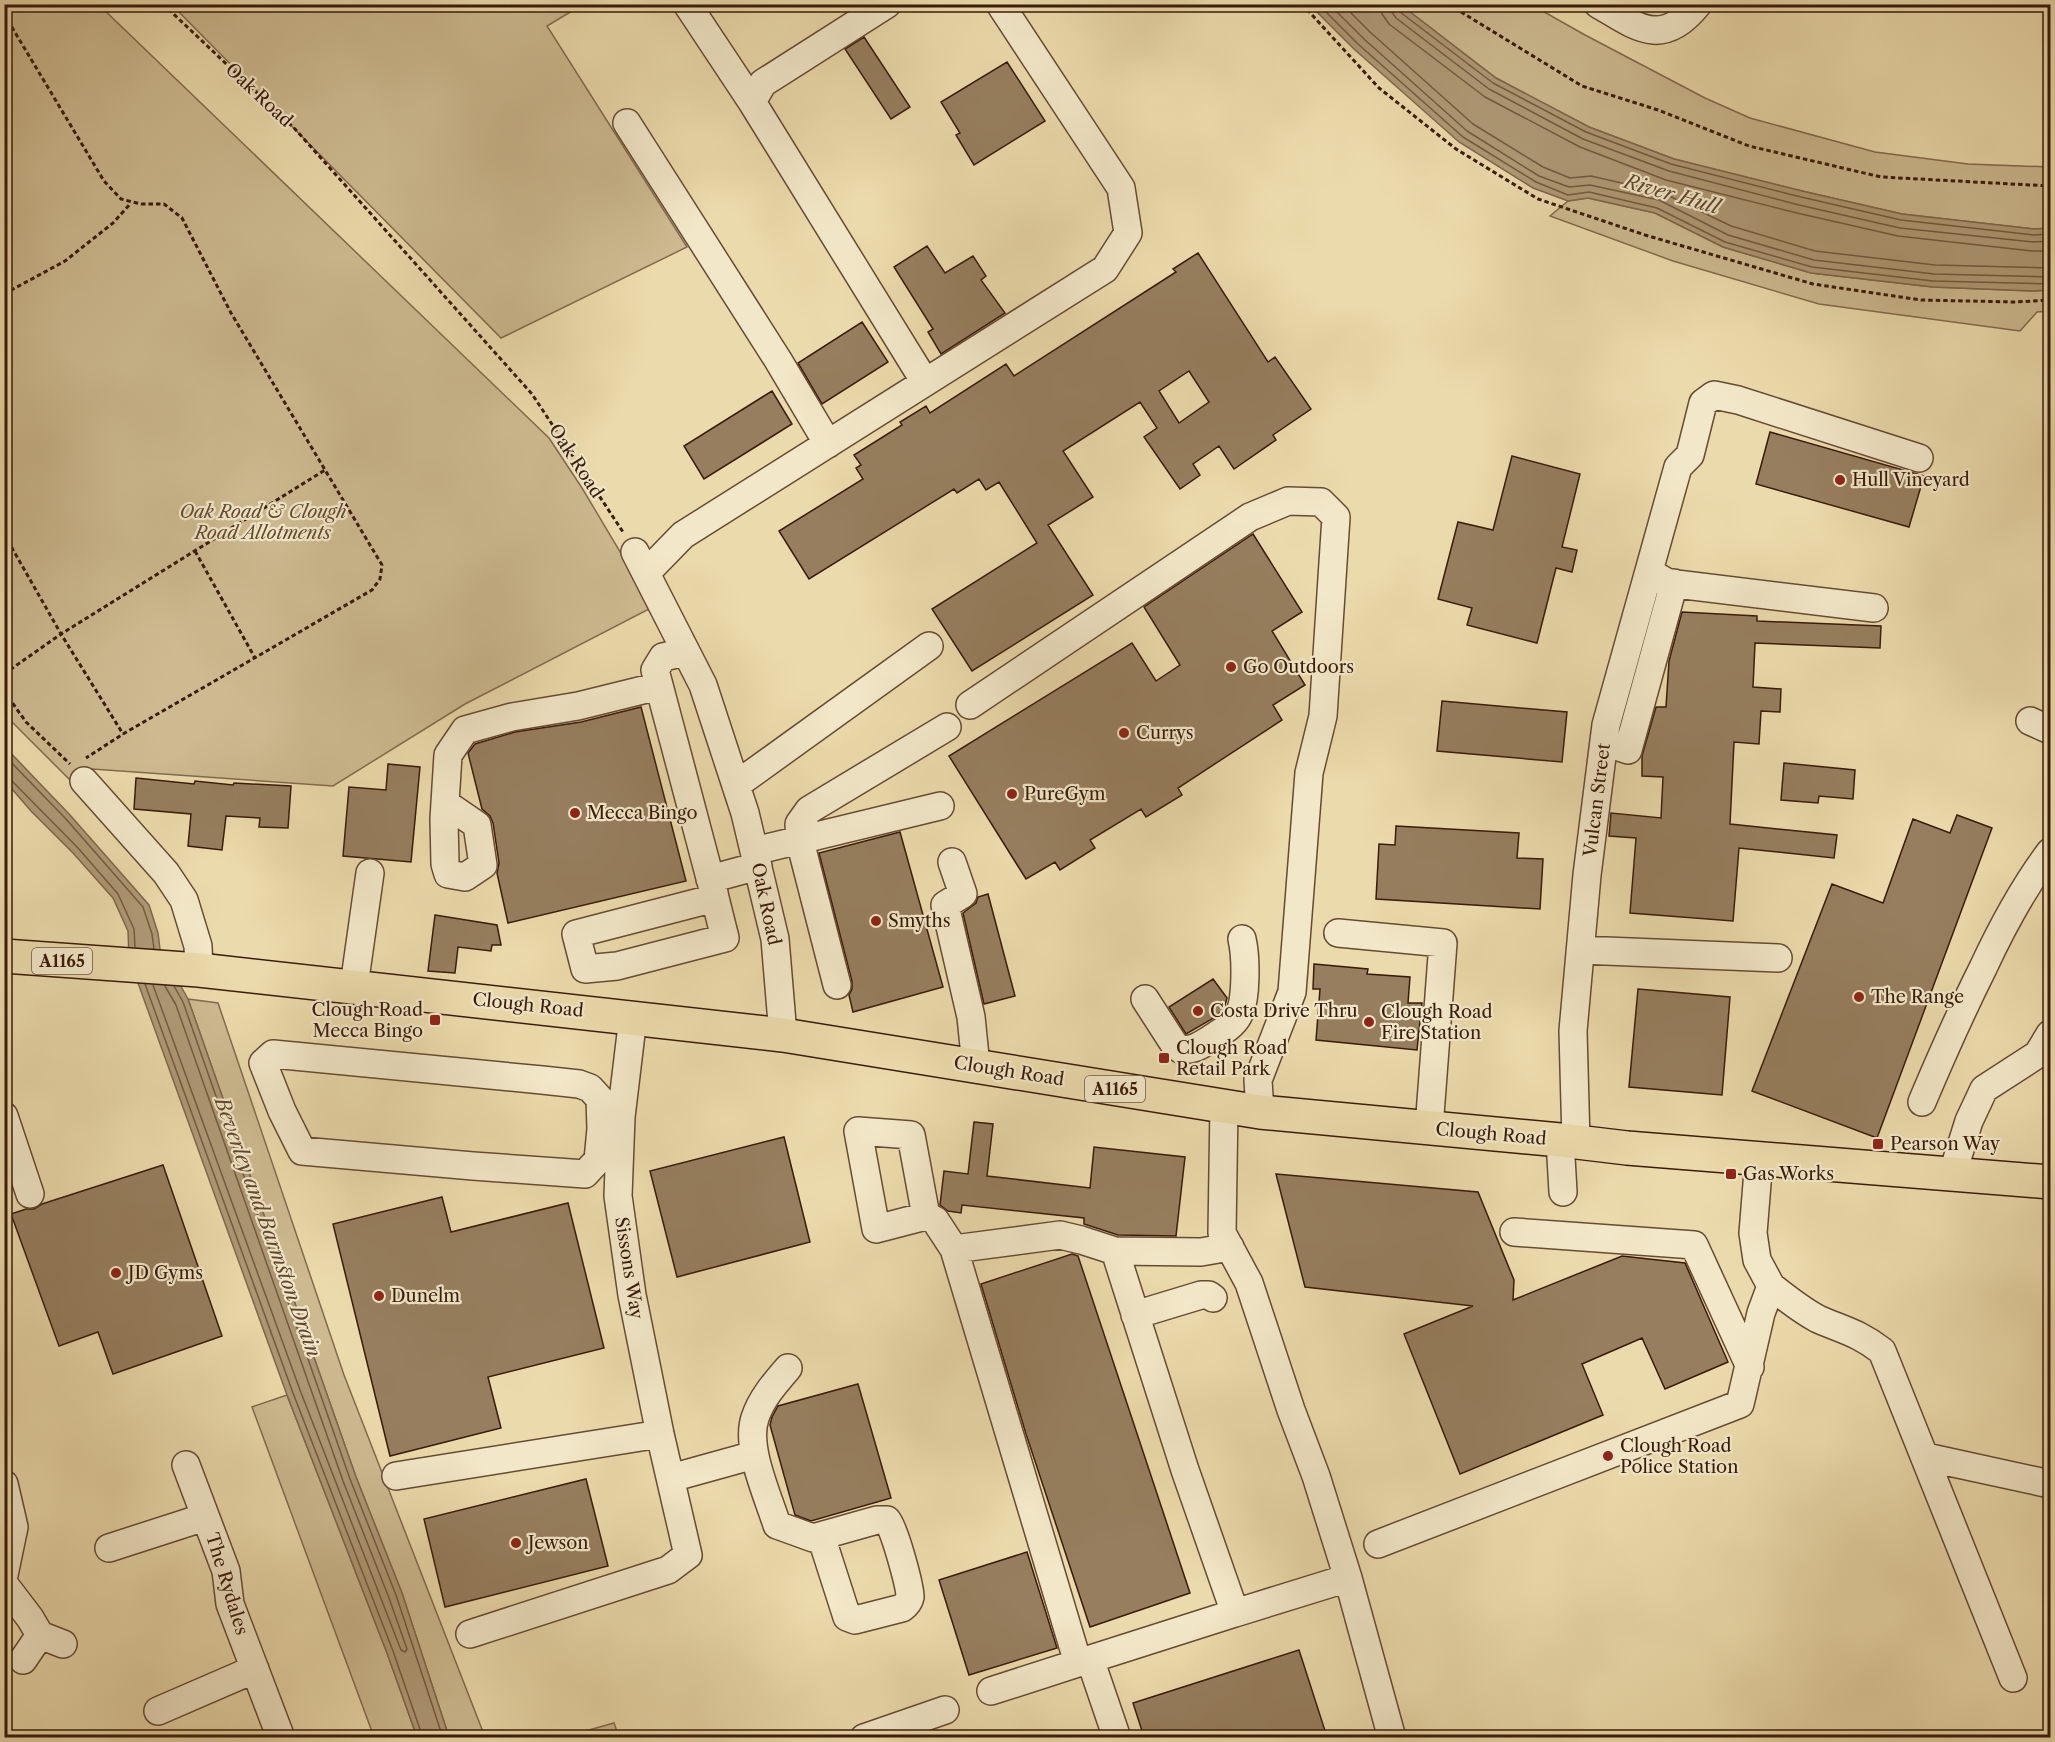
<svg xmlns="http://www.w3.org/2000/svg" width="2055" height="1742" font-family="'Libre Caslon Text',serif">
  <rect width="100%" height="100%" fill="#ebdaab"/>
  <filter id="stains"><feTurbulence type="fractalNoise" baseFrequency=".00333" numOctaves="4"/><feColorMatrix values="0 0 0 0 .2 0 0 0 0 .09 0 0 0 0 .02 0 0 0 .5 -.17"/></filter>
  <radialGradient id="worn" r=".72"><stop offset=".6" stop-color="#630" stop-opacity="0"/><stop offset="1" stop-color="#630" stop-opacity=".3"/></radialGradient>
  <path fill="#cdba90" stroke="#836a4e" stroke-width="1.5" d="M4 5H99L549 438 582 488 653 607 465 704 333 786 92 769 74 784 5 715Z
    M172 5H582L547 26 687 247 501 338Z
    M1401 5H1532L1585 35 1705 98 1750 118 1875 152 1968 164 2050 167V228L2035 229 1902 214 1802 191 1674 159 1589 127 1496 78Z
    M1588 198 1655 213 1723 247 1811 273 1933 287 2033 291 2050 290V311L2037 312 2020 331 1819 304 1673 261 1550 216 1568 201Z
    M188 999 218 1003 344 1375 485 1737H449L402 1593 356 1477Z
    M287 1395 387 1653 417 1737H374L252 1407Z
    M614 1723 619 1737H564Z"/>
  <path fill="#ae9975" stroke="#7f674b" stroke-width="1.5" d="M1310 5H1401L1496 78 1589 127 1674 159 1802 191 1902 214 2035 229 2050 228V290L2033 291 1933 287 1811 273 1723 247 1655 213 1588 198 1568 201 1533 188 1459 142 1354 49Z
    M4 746 70 815 149 905 158 933 160 949 188 999 356 1477 402 1593 449 1737H417L387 1653 287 1395 129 958 128 931 113 898 73 853 31 811 5 781Z"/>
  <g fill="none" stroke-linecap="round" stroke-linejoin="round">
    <path stroke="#745a40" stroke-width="1.5" d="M1318 4 1358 44 1463 137 1536 182 1568 195 1589 192 1657 208 1725 242 1812 267 1933 281 2050 284
      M1329 4 1364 39 1467 131 1539 176 1569 187 1590 185 1659 200 1728 235 1814 260 1934 274 2050 277
      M1342 4 1370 32 1473 124 1543 167 1570 178 1591 176 1661 192 1731 226 1815 251 1935 265 2050 268
      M1381 4 1382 14 1389 24 1485 97 1580 147 1666 180 1797 213 1898 236 2032 251H2050
      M1390 4 1391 11 1396 18 1489 89 1583 139 1669 171 1799 205 1900 228 2033 242 2050 241
      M1398 4 1400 12 1493 83 1586 132 1671 164 1801 197 1901 220 2034 235 2050 234
      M4 755 66 819 143 907 152 934 154 949
      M4 777 11 780 78 848 118 894 134 929 135 947
      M145 984 293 1393 393 1651 423 1738
      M153 985 300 1390 401 1650 405 1652 407 1649 389 1598 343 1481 176 1005 165 986
      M174 986 183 1002 350 1479 396 1595 443 1738"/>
  </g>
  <path fill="#967e5e" stroke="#391b0b" stroke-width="1.5" fill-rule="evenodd" d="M864 37 910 107 891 119 845 49Z
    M1007 62 1045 121 974 165 956 135 960 133 941 102Z
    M927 246 945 273 973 256 986 276 981 280 1005 313 941 354 928 332 933 329 894 267Z
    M1198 253 1268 362 1275 357 1311 409 1273 435 1276 440 1234 469 1219 446 1193 464 1200 475 1180 489 1144 437 1157 428 1140 402 1063 451 1093 497 1048 525 1093 595 972 671 932 609 1037 543 999 482 986 490 979 479 957 493 954 489 809 579 779 531 863 479 856 468 861 465 854 455 902 425 900 422 926 406 930 413 1006 364 1014 376 1176 272 1173 269ZM1189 371 1209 402 1179 423 1159 391Z
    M862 322 888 362 822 404 798 363Z
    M772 391 792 424 704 479 684 446Z
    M1770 432 1924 476 1909 527 1756 484Z
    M1512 456 1580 474 1562 547 1577 550 1572 572 1556 568 1537 643 1467 625 1472 608 1438 599 1458 522 1493 530Z
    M1253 534 1302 612 1272 631 1305 685 1273 705 1282 720 1178 788 1182 795 1146 817 1141 809 1090 840 1095 848 1060 870 1055 862 1026 879 949 756 1132 643 1156 681 1180 665 1144 607Z
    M1682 612 1757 616V621L1881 626 1880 648 1755 643 1753 687 1781 689 1780 712 1761 711 1759 744 1734 742 1730 824 1837 835 1834 858 1739 848 1733 921 1630 913 1636 838 1609 836 1611 813 1661 818 1663 777 1642 776V756L1656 707H1666L1669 661Z
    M1442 701 1567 712 1562 762 1437 751Z
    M641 707 686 881 508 923 497 873 499 863 493 823 490 816 482 809 468 753 475 744 515 732 581 722Z
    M1784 763 1855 770 1853 799 1819 796 1818 803 1781 800Z
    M388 764 420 767 411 862 343 856 349 787 386 790Z
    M136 778 194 784 195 781 233 785 234 783 291 786 288 828 259 827 260 818 226 816 222 850 188 846 191 814 134 809Z
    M1957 815 1992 828 1877 1138 1752 1091 1832 884 1883 903 1913 819 1950 833Z
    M1396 826 1519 833 1517 858 1543 859 1540 909 1376 899 1379 844 1395 845Z
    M900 832 943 987 853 1012 849 995 852 989V981L819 853Z
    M988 894 1015 996 984 1004 963 913 976 903 978 897Z
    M435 915 497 925 501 945H492L491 951 458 947 455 973 428 971Z
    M1314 964 1368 969 1367 974 1410 977 1408 1003H1422L1417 1050 1316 1040 1320 989H1313Z
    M1213 979 1227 998 1224 1009 1212 1019 1186 1034 1169 1007Z
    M1638 989 1730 997 1722 1095 1629 1087Z
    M974 1122 993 1124 987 1176 1090 1188 1094 1147 1185 1157 1176 1236 1118 1235 1084 1224V1218L962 1205 961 1213 948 1211 940 1205 944 1171 968 1174Z
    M784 1137 810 1242 677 1277 650 1171Z
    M163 1165 222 1336 113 1374 98 1332 59 1346 11 1214 26 1209H34L42 1204Z
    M1276 1174 1478 1192 1514 1280 1513 1300 1622 1256 1685 1263 1728 1362 1665 1389 1642 1338 1582 1364 1603 1415 1460 1474 1404 1334 1473 1306 1305 1287Z
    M442 1197 451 1232 568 1203 604 1348 488 1377 501 1428 390 1456 333 1224Z
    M1072 1254 1078 1256 1190 1593 1090 1627 1026 1434 981 1284Z
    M858 1384 891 1498 811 1521 795 1515 770 1425 772 1417 778 1406Z
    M586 1479 608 1566 445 1607 424 1519Z
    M1027 1552 1057 1648 969 1675 939 1580Z
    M1299 1650 1327 1737H1144L1133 1703Z"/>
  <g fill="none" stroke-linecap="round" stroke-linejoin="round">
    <defs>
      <path id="minor" d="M687 4 752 102
        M887 4 763 83 752 102 925 382
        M1598 4C1637 27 1662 49 1698 4
        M627 123 778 360 828 444
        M635 552 703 685 745 813 775 939 783 1035
        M1649 572 1668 583 1874 608
        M646 573 683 535 1105 269 1128 233 1121 188 1000 4
        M686 652 663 657 655 670 714 893 715 898 725 938 617 966 585 969 576 934 715 898
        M970 705 1250 517 1288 501 1321 502 1336 517 1323 716 1309 773 1292 992 1258 1080 1260 1112
        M2030 721 2050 730
        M1604 742 1628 750 1674 583
        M84 781 166 873 184 900 198 946 199 970
        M736 785 929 646
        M445 803 477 825 483 865 465 877 448 874 445 864 444 819 448 755 465 730 512 717 578 706 659 686
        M754 851 940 806
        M952 862 963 894 945 905 971 1017 976 1066
        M710 879 758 866
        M1338 933 1443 943 1429 1128
        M1581 950 1778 958
        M837 985 800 841 799 824 809 810 947 727
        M354 986 370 873
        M1145 999 1174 1044 1180 1049C1192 1051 1199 1046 1209 1040 1219 1033 1232 1027 1238 1016 1247 1001 1246 956 1242 939
        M273 1054 542 1080 579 1084 590 1088 600 1099 601 1129 598 1160 585 1174 473 1166 302 1151 282 1111 263 1063Z
        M1922 1102C1941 1057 1961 1012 1983 968 2002 927 2023 888 2050 852
        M4 1116 30 1194
        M1560 1140 1563 1192
        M1576 1142 1573 1031 1587 875 1606 725 1678 467 1690 455 1703 403 1714 395 1738 400 1919 458
        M1952 1175 1969 1121 1984 1089 2038 1054 2050 1034
        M926 1216 911 1135 858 1131 876 1229 926 1216 935 1220 954 1249 1078 1663 1235 1613
        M1514 1232 1694 1245 1750 1367
        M954 1249 1060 1235 1081 1240 1115 1251 1201 1252 1230 1247
        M1115 1251 1185 1470 1235 1613 1348 1578 1316 1476 1291 1410 1249 1283 1222 1233 1224 1106
        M1771 1286C1786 1298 1801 1310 1818 1319 1843 1330 1859 1333 1882 1351L2013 1678
        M1135 1315 1201 1295H1209L1213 1298
        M788 1368C775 1383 761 1399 755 1418 745 1447 768 1496 777 1525L813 1538 877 1520H887C894 1527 910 1586 910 1597 909 1602 906 1605 902 1608L855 1620 847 1617 821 1536
        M1926 1457 2050 1484
        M186 1465 226 1571 230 1604 281 1738
        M396 1476 660 1434
        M671 1478 754 1455
        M4 1484 14 1527 4 1575
        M1378 1544 1740 1404 1761 1313 1771 1286 1757 1260 1753 1233 1759 1159
        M109 1548 205 1517
        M1348 1578 1392 1738
        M4 1584 30 1618 40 1635
        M470 1634 668 1570 688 1555 660 1434 632 1295 618 1196 621 1117 633 1017
        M1090 1659 1117 1738
        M23 1660 40 1635 63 1644
        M991 1691 1078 1663
        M158 1711 255 1669
        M864 1738 945 1710"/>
      <path id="major" d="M4 956 199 970 783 1035 1260 1112 1560 1140 1627 1148 2050 1182"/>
    </defs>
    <use href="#minor" stroke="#664b33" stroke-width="30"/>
    <use href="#major" stroke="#391b0b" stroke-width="36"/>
    <path stroke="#391b0b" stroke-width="3" stroke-dasharray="4.5 3" stroke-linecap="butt" d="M163 4 295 129 532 394 623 532
      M1302 4 1379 88 1456 149 1538 199 1645 235 1813 284 1921 300 2015 302 2050 300
      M1448 4 1582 86 1658 110 1749 146 1881 177 2050 186
      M4 14 104 181 121 199 141 204H164L182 218 231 313 382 565 380 579 372 590 123 734 86 758
      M4 294 65 261 113 223 131 203
      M4 534 61 634 123 734
      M195 551 255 658
      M4 674 61 634 325 470
      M4 691 26 722 70 764"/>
    <use href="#minor" stroke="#f2e7c8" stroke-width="27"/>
    <use href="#major" stroke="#ebdaab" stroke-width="33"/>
  </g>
  <g fill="#8f2418" stroke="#f2e7c8" stroke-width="2">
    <circle cx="1840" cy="480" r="6"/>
    <circle cx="1231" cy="667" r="6"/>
    <circle cx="1124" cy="733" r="6"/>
    <circle cx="1012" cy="794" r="6"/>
    <circle cx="575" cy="813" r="6"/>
    <circle cx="876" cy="921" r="6"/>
    <circle cx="1859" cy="997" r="6"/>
    <circle cx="1198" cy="1011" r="6"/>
    <rect x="429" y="1014" width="12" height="12" rx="3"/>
    <circle cx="1369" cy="1022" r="6"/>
    <rect x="1158" y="1052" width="12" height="12" rx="3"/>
    <rect x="1872" y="1138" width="12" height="12" rx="3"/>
    <rect x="1725" y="1168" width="12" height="12" rx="3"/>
    <circle cx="116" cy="1273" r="6"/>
    <circle cx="379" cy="1296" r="6"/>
    <circle cx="1608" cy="1456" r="6"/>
    <circle cx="516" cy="1543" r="6"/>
  </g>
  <g text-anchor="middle" stroke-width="4.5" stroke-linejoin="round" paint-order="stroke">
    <g fill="#f2e7c8" stroke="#705844" stroke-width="1.5">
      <rect x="32" y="948" width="60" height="26" rx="4.5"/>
      <rect x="1085" y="1076" width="60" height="26" rx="4.5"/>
    </g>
    <g font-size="16" font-weight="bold" fill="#391b0b">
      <text x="62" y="967">A1165</text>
      <text x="1115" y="1095">A1165</text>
    </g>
    <g font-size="18" fill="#391b0b" stroke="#f2e7c8">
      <text transform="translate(259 95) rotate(43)" y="6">Oak Road</text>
      <text transform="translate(576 461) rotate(57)" y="6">Oak Road</text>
      <text transform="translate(1597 800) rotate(-83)" y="6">Vulcan Street</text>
      <text transform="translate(766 904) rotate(78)" y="6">Oak Road</text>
      <text transform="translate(528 1005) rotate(6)" y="6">Clough Road</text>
      <text transform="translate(1009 1071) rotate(9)" y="6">Clough Road</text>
      <text transform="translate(1491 1134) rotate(5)" y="6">Clough Road</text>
      <text transform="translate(629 1268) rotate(81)" y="6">Sissons Way</text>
      <text transform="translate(227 1584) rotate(73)" y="6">The Rydales</text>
    </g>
    <g font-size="18" fill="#391b0b" stroke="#f2e7c8" text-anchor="start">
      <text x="1852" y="486">Hull Vineyard</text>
      <text x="1243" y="673">Go Outdoors</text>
      <text x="1136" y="739">Currys</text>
      <text x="1024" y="800">PureGym</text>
      <text x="587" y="819">Mecca Bingo</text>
      <text x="888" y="927">Smyths</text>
      <text x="1871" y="1003">The Range</text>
      <text x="423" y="1016" text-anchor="end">Clough Road<tspan x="423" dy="21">Mecca Bingo</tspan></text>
      <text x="1210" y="1017">Costa Drive Thru</text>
      <text x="1381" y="1018">Clough Road<tspan x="1381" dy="21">Fire Station</tspan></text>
      <text x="1176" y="1054">Clough Road<tspan x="1176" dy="21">Retail Park</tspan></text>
      <text x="1890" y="1150">Pearson Way</text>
      <text x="1743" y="1180">Gas Works</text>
      <text x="128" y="1279">JD Gyms</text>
      <text x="391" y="1302">Dunelm</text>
      <text x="1620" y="1452">Clough Road<tspan x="1620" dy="21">Police Station</tspan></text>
      <text x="528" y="1549">Jewson</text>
    </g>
    <g font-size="18" font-style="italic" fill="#654b33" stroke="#f2e7c8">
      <text x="263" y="518">Oak Road &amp; Clough<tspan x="263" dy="21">Road Allotments</tspan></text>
    </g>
    <g font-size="20" font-style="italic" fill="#624730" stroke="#f2e7c8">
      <text transform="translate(1672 194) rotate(16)" y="7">River Hull</text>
      <text transform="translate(268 1227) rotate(70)" y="7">Beverley and Barmston Drain</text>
    </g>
  </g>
  <rect width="2055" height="1742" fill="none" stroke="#ebdaab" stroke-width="24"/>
  <rect x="6" y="6" width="2043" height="1730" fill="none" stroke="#391b0b" stroke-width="3"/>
  <rect x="12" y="12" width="2031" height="1718" fill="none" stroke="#391b0b" stroke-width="1.5"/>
  <rect width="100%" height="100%" filter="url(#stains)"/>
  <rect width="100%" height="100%" fill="url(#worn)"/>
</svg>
